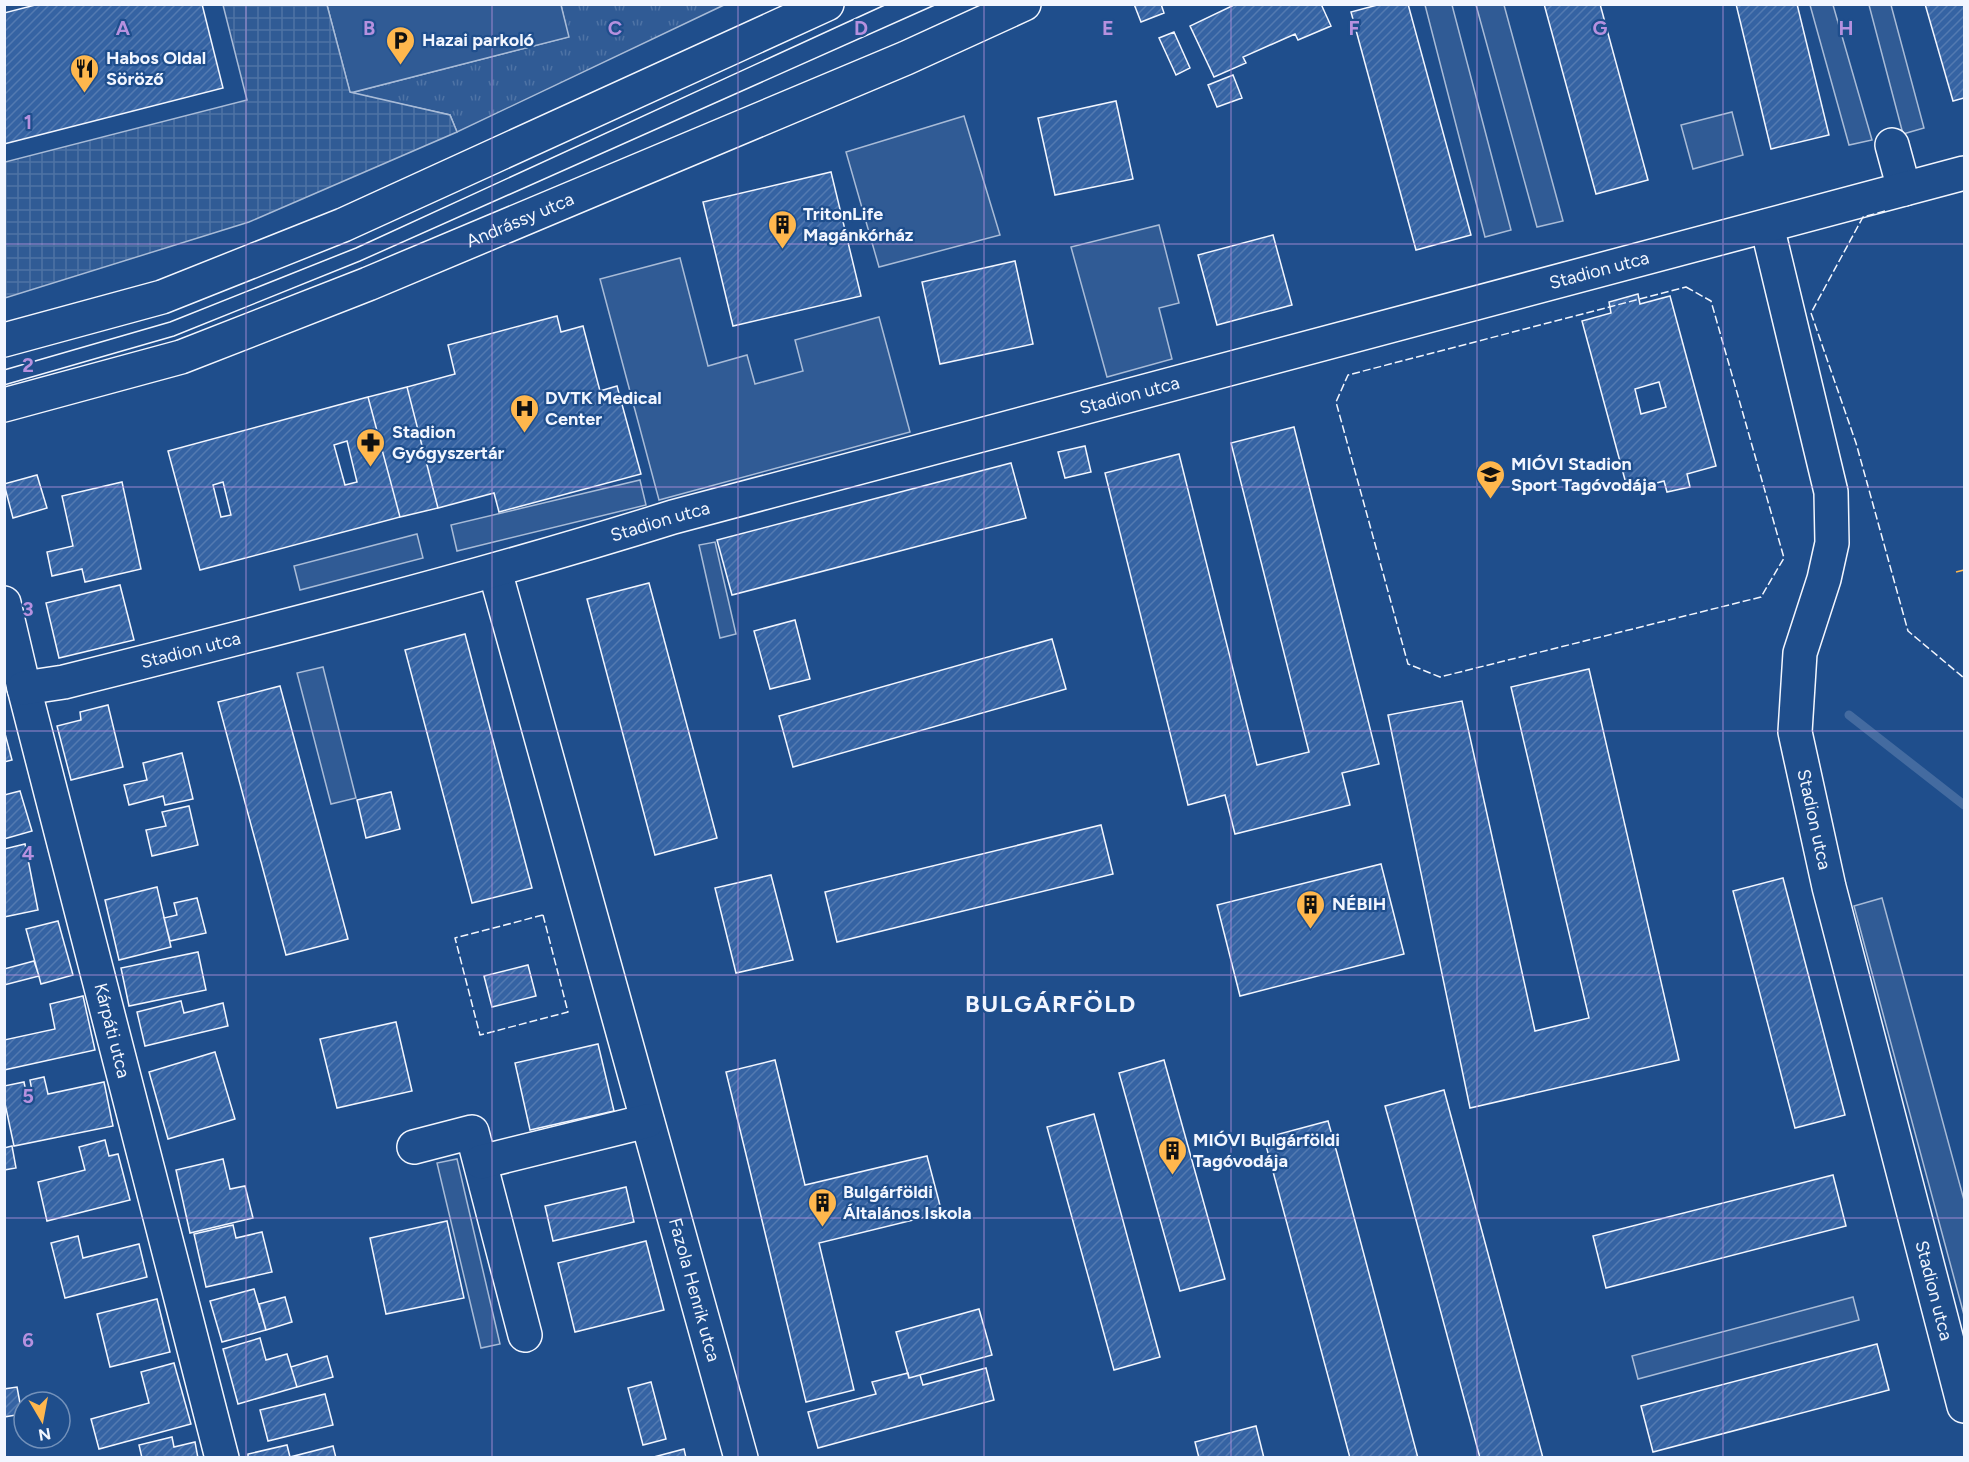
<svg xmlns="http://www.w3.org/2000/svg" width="1969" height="1462" font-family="Figtree,sans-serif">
  <defs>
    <pattern id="grass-tufts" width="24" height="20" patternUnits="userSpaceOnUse" patternTransform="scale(1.5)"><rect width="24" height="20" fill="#305b95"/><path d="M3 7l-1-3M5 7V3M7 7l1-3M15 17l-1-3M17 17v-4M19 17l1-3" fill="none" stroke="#4e73a5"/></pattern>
    <pattern id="plaza-grid" width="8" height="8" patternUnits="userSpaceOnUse" patternTransform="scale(1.5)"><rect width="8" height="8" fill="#305b95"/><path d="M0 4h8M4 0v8" fill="none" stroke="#4e73a5"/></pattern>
    <pattern id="building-hatch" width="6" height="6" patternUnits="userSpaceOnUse" patternTransform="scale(1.5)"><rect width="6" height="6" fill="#3563a3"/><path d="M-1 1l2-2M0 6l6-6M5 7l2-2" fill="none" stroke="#537ab1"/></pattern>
  </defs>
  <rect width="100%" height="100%" fill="#1f4e8c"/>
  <path fill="url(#grass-tufts)" stroke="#a8bbd7" stroke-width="1.5" d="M561 5H724L457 132 450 115 350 93 568 37Z"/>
  <path fill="#305b95" stroke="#a8bbd7" stroke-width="1.5" d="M327 5H561L569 37 350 93Z
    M1425 5H1452L1511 230 1485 237Z
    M1476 5H1504L1563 221 1537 227Z
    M1810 5H1833L1872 140 1849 145Z
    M1869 5H1891L1924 128 1903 134Z
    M1732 112 1743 155 1693 169 1681 125Z
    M964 116 1000 235 879 267 846 152Z
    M1159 225 1179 303 1159 308 1172 359 1107 377 1071 247Z
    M680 258 708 366 747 355 755 384 803 371 795 340 879 317 910 432 659 500 600 279Z
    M640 480 646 505 457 551 451 525Z
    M417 534 423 558 300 590 294 566Z
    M715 542 736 634 720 638 699 545Z
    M323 667 356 798 331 804 297 673Z
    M1882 898 1964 1200V1315L1854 906Z
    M457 1159 500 1344 481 1348 437 1163Z
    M1853 1297 1859 1320 1638 1379 1632 1356Z"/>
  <path fill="url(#plaza-grid)" stroke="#a8bbd7" stroke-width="1.5" d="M223 5H327L350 92 450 115 457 132 249 222 5 298V162L247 100Z"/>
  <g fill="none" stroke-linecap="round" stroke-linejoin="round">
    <path stroke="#446ba0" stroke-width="9" d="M1849 715 1964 805"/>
  </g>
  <path fill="url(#building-hatch)" stroke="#f2f6ff" stroke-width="1.5" fill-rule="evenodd" d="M39 4H202L223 88 4 144V13Z
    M1134 4H1161L1164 13 1141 22Z
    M1236 4H1321L1331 26 1298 40 1295 34 1243 57 1246 63 1214 77 1190 26Z
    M1381 4H1408L1471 235 1416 250 1351 12Z
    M1544 4H1600L1648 180 1596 194Z
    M1736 4H1797L1829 135 1771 149Z
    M1925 4H1964V98L1953 101Z
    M1174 32 1190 68 1176 75 1159 38Z
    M1233 75 1242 98 1217 107 1208 85Z
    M1116 101 1133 179 1055 195 1038 118Z
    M831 172 861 296 733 326 703 202Z
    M1273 235 1292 305 1217 325 1198 255Z
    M1015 261 1033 344 940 364 922 282Z
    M1638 294 1640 304 1670 296 1716 466 1687 474 1690 487 1667 492 1664 481 1628 491 1582 321 1611 313 1609 302ZM1659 382 1666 407 1641 414 1635 389Z
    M557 316 561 332 583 326 600 391 617 386 641 474 499 512 494 493 438 508 407 387 455 374 448 345Z
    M407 387 438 508 400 517 368 397Z
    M368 397 400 517 200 570 168 451ZM347 441 357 482 345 485 334 445ZM223 482 231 515 221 517 213 485Z
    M1294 427 1379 764 1342 773 1350 805 1235 834 1225 795 1188 805 1105 473 1179 454 1257 765 1309 752 1231 443Z
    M1085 446 1091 472 1065 478 1058 452Z
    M1011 463 1026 518 732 595 717 540Z
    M37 475 47 508 13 518 4 484Z
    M122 482 141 569 85 582 82 569 52 576 47 552 73 546 62 496Z
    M649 583 717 838 655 855 587 599Z
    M120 585 134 640 59 658 46 603Z
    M795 620 810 679 770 689 754 631Z
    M465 634 532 888 472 903 405 650Z
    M1052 639 1066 689 793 767 779 716Z
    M1589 669 1679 1060 1470 1108 1388 715 1462 701 1535 1031 1589 1018 1511 687Z
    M280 686 348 939 286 955 218 702Z
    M108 705 123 767 71 780 57 726 81 720 80 712Z
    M4 730 12 760 4 762Z
    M182 753 193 799 165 805 163 796 129 805 124 785 147 780 143 763Z
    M20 791 32 831 4 839V795Z
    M391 792 400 829 366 838 357 800Z
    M189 806 198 845 152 856 146 830 166 826 162 812Z
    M1101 825 1113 874 837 942 825 892Z
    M25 844 38 910 4 917V849Z
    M1381 864 1404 954 1240 996 1217 905Z
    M771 875 793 960 736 973 715 888Z
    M1783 878 1845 1115 1795 1128 1733 891Z
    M157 887 171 947 119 960 105 900Z
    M197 898 206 933 170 941 164 918 177 915 174 903Z
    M58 921 73 975 41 984 26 929Z
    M198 952 206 990 129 1006 121 968Z
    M34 961 39 976 4 985V969Z
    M528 965 536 996 492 1007 484 976Z
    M83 996 95 1050 4 1070V1040L55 1029 50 1004Z
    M181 1001 184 1013 223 1003 228 1026 145 1046 137 1012Z
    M396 1022 412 1091 337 1108 320 1039Z
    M598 1044 614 1111 530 1130 515 1063Z
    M215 1052 235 1119 168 1139 149 1072Z
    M775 1060 805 1185 927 1156 942 1213 819 1243 854 1390 806 1402 726 1072Z
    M1164 1060 1225 1279 1180 1291 1119 1073Z
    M44 1077 48 1094 104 1082 113 1126 14 1146 4 1099V1086L24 1082 26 1092 32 1091 30 1080Z
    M1444 1090 1543 1458H1480L1394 1138 1385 1106Z
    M1094 1114 1160 1357 1114 1370 1047 1127Z
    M1328 1121 1337 1153 1418 1458H1350L1264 1138Z
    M105 1140 109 1156 118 1154 130 1200 47 1221 38 1182 85 1170 79 1147Z
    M12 1146 16 1168 4 1170V1148Z
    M223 1159 230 1189 245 1186 253 1218 190 1233 176 1170Z
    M1833 1175 1846 1226 1606 1288 1593 1236Z
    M626 1187 634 1222 553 1241 545 1206Z
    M447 1221 464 1298 386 1314 370 1238Z
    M233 1225 236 1238 262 1232 272 1272 206 1287 194 1234Z
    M78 1236 83 1258 139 1244 147 1277 65 1298 51 1243Z
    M646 1241 664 1310 575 1332 558 1263Z
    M254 1289 266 1330 222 1342 210 1301Z
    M285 1297 292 1322 266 1330 259 1304Z
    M157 1299 170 1352 110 1367 97 1314Z
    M979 1309 992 1355 909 1378 896 1332Z
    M260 1338 266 1360 287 1354 297 1387 238 1404 223 1349Z
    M1877 1344 1889 1390 1653 1452 1641 1406Z
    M327 1356 333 1377 297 1387 291 1367Z
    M174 1363 191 1424 99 1449 91 1419 149 1403 141 1372Z
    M986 1368 994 1400 818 1448 808 1412 876 1394 872 1382 908 1373 909 1378 920 1375 923 1385Z
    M651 1382 666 1439 643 1445 628 1388Z
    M17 1387 22 1414 4 1417V1389Z
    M325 1394 333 1425 268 1441 260 1410Z
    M1256 1426 1264 1458H1199L1195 1442Z
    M172 1437 174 1447 195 1442 198 1458H142L139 1445Z
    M287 1445 290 1457 333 1446 336 1458H248V1454Z
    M684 1449 686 1458H650Z"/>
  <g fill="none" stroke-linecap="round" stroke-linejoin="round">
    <defs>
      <g id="minor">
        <path d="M1892 145 1904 189"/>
        <path id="s1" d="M1767 226 1831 492 1832 543 1824 579 1800 653 1795 732 1829 887 1964 1406"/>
        <path id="s2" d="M495 571 741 1458"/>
        <path id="s3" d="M4 603 24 688 222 1458"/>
        <path id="s4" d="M24 688 64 682C268 631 472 580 673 517L1964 173"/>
        <path d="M414 1147 472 1132 525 1335"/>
        <path d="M481 1162 647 1121"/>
      </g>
      <g id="major">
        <path d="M4 340 162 297 343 225 827 4"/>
        <path id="s5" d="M4 405 181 357 368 284 906 58 1024 4"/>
      </g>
    </defs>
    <use href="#minor" stroke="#f2f6ff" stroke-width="36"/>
    <use href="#major" stroke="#f2f6ff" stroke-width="36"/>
    <use href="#minor" stroke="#1f4e8c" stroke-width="33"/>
    <use href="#major" stroke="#1f4e8c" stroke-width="33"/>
    <path stroke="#f2f6ff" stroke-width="1.5" d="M4 370 170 322 356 248 887 4
      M4 385 174 336 360 261 937 4"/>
    <path stroke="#f2f6ff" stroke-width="1.5" stroke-dasharray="8 3" stroke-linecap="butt" d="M1885 211 1863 217 1811 313 1856 443 1908 631 1964 678
      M1686 287 1711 301 1784 558 1761 597 1440 677 1408 664 1336 402 1348 375Z
      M543 915 568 1012 480 1035 455 938Z"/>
    <path stroke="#ffb74d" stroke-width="1.5" stroke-dasharray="21 4.5 3 4.5" stroke-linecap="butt" d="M1956 572 1964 570"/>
  </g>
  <path fill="none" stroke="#b691df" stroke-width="1.5" stroke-opacity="0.55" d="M246 4V1458M492 4V1458M738 4V1458M984 4V1458M1231 4V1458M1477 4V1458M1723 4V1458M4 244H1964M4 487H1964M4 731H1964M4 975H1964M4 1218H1964"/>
  <defs>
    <symbol id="parking-pin" viewBox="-11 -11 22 30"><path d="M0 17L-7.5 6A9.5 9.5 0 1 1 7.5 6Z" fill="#ffb74d" stroke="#1f4e8c"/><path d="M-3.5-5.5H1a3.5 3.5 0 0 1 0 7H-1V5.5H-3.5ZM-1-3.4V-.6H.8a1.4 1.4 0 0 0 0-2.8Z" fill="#111"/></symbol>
    <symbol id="restaurant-pin" viewBox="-11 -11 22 30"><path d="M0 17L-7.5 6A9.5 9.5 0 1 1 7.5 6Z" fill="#ffb74d" stroke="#1f4e8c"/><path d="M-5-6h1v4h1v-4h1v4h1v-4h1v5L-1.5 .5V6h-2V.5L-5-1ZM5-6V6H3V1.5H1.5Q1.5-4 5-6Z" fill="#111"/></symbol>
    <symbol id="building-pin" viewBox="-11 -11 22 30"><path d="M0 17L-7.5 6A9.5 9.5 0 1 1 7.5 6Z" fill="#ffb74d" stroke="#1f4e8c"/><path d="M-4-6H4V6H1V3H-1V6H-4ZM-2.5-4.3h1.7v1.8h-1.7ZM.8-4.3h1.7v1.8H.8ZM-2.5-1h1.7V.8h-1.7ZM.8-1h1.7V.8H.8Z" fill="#111"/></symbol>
    <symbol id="hospital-pin" viewBox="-11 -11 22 30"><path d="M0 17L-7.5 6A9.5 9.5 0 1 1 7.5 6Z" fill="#ffb74d" stroke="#1f4e8c"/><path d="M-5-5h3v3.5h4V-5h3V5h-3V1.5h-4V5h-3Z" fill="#111"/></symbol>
    <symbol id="pharmacy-pin" viewBox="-11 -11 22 30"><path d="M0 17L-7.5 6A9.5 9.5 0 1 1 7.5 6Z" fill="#ffb74d" stroke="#1f4e8c"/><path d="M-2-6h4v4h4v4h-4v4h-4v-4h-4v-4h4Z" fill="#111"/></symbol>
    <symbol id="school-pin" viewBox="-11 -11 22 30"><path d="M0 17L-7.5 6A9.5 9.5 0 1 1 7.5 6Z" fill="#ffb74d" stroke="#1f4e8c"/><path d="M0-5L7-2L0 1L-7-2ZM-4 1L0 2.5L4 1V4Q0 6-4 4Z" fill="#111"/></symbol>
  </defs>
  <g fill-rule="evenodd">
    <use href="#parking-pin" x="384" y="24" width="33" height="45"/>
    <use href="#restaurant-pin" x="68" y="52" width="33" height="45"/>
    <use href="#building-pin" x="766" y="208" width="33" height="45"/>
    <use href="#hospital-pin" x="508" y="392" width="33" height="45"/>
    <use href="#pharmacy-pin" x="354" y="426" width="33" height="45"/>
    <use href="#school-pin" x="1474" y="458" width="33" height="45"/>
    <use href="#building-pin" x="1294" y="888" width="33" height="45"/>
    <use href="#building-pin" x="1156" y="1134" width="33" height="45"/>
    <use href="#building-pin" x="806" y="1186" width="33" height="45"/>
  </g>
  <g text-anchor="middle" stroke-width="4.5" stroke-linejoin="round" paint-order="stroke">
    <g font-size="18" font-weight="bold" fill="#f2f6ff" stroke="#1f4e8c" text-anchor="start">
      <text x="422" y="46">Hazai parkoló</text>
      <text x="106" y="64">Habos Oldal<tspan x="106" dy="21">Söröző</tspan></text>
      <text x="803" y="220">TritonLife<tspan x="803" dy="21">Magánkórház</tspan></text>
      <text x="545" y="404">DVTK Medical<tspan x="545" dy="21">Center</tspan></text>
      <text x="392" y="438">Stadion<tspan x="392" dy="21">Gyógyszertár</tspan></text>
      <text x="1511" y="470">MIÓVI Stadion<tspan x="1511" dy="21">Sport Tagóvodája</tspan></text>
      <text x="1332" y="910">NÉBIH</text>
      <text x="1193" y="1146">MIÓVI Bulgárföldi<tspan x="1193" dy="21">Tagóvodája</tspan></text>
      <text x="843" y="1198">Bulgárföldi<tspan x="843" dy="21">Általános Iskola</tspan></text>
    </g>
    <g font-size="18" fill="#f2f6ff" stroke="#1f4e8c">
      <text dy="6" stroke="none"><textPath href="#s5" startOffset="549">Andrássy utca</textPath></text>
      <text dy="6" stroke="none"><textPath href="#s4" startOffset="1630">Stadion utca</textPath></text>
      <text dy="6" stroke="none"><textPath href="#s4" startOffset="1144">Stadion utca</textPath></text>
      <text dy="6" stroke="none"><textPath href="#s4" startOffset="658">Stadion utca</textPath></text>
      <text dy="6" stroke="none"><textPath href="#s4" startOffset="171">Stadion utca</textPath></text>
      <text dy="6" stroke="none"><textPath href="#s1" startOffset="608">Stadion utca</textPath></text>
      <text dy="6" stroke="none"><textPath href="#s3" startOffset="441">Kárpáti utca</textPath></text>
      <text dy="6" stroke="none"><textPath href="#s2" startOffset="746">Fazola Henrik utca</textPath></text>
      <text dy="6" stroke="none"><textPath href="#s1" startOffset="1094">Stadion utca</textPath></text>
    </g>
    <g font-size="24" font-weight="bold" letter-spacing="1.5" fill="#f2f6ff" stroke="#1f4e8c">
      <text x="1051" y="1012">BULGÁRFÖLD</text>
    </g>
  </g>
  <g font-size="20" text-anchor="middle" font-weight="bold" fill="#b691df" stroke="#1f4e8c" stroke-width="4.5" stroke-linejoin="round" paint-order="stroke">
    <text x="123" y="35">A</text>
    <text x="369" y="35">B</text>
    <text x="615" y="35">C</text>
    <text x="861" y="35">D</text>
    <text x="1108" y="35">E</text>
    <text x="1354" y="35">F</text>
    <text x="1600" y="35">G</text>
    <text x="1846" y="35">H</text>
    <text x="28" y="129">1</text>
    <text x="28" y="372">2</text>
    <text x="28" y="616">3</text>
    <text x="28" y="860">4</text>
    <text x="28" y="1103">5</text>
    <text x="28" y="1347">6</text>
  </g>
  <rect width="1969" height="1462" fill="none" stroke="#f2f6ff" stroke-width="12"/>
  <g transform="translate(42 1420) rotate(170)"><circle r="28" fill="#1f4e8c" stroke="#7391ba" stroke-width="1.5"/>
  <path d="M0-4.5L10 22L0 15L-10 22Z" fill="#ffb74d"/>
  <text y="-9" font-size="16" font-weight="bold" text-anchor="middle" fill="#f2f6ff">N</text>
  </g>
</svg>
